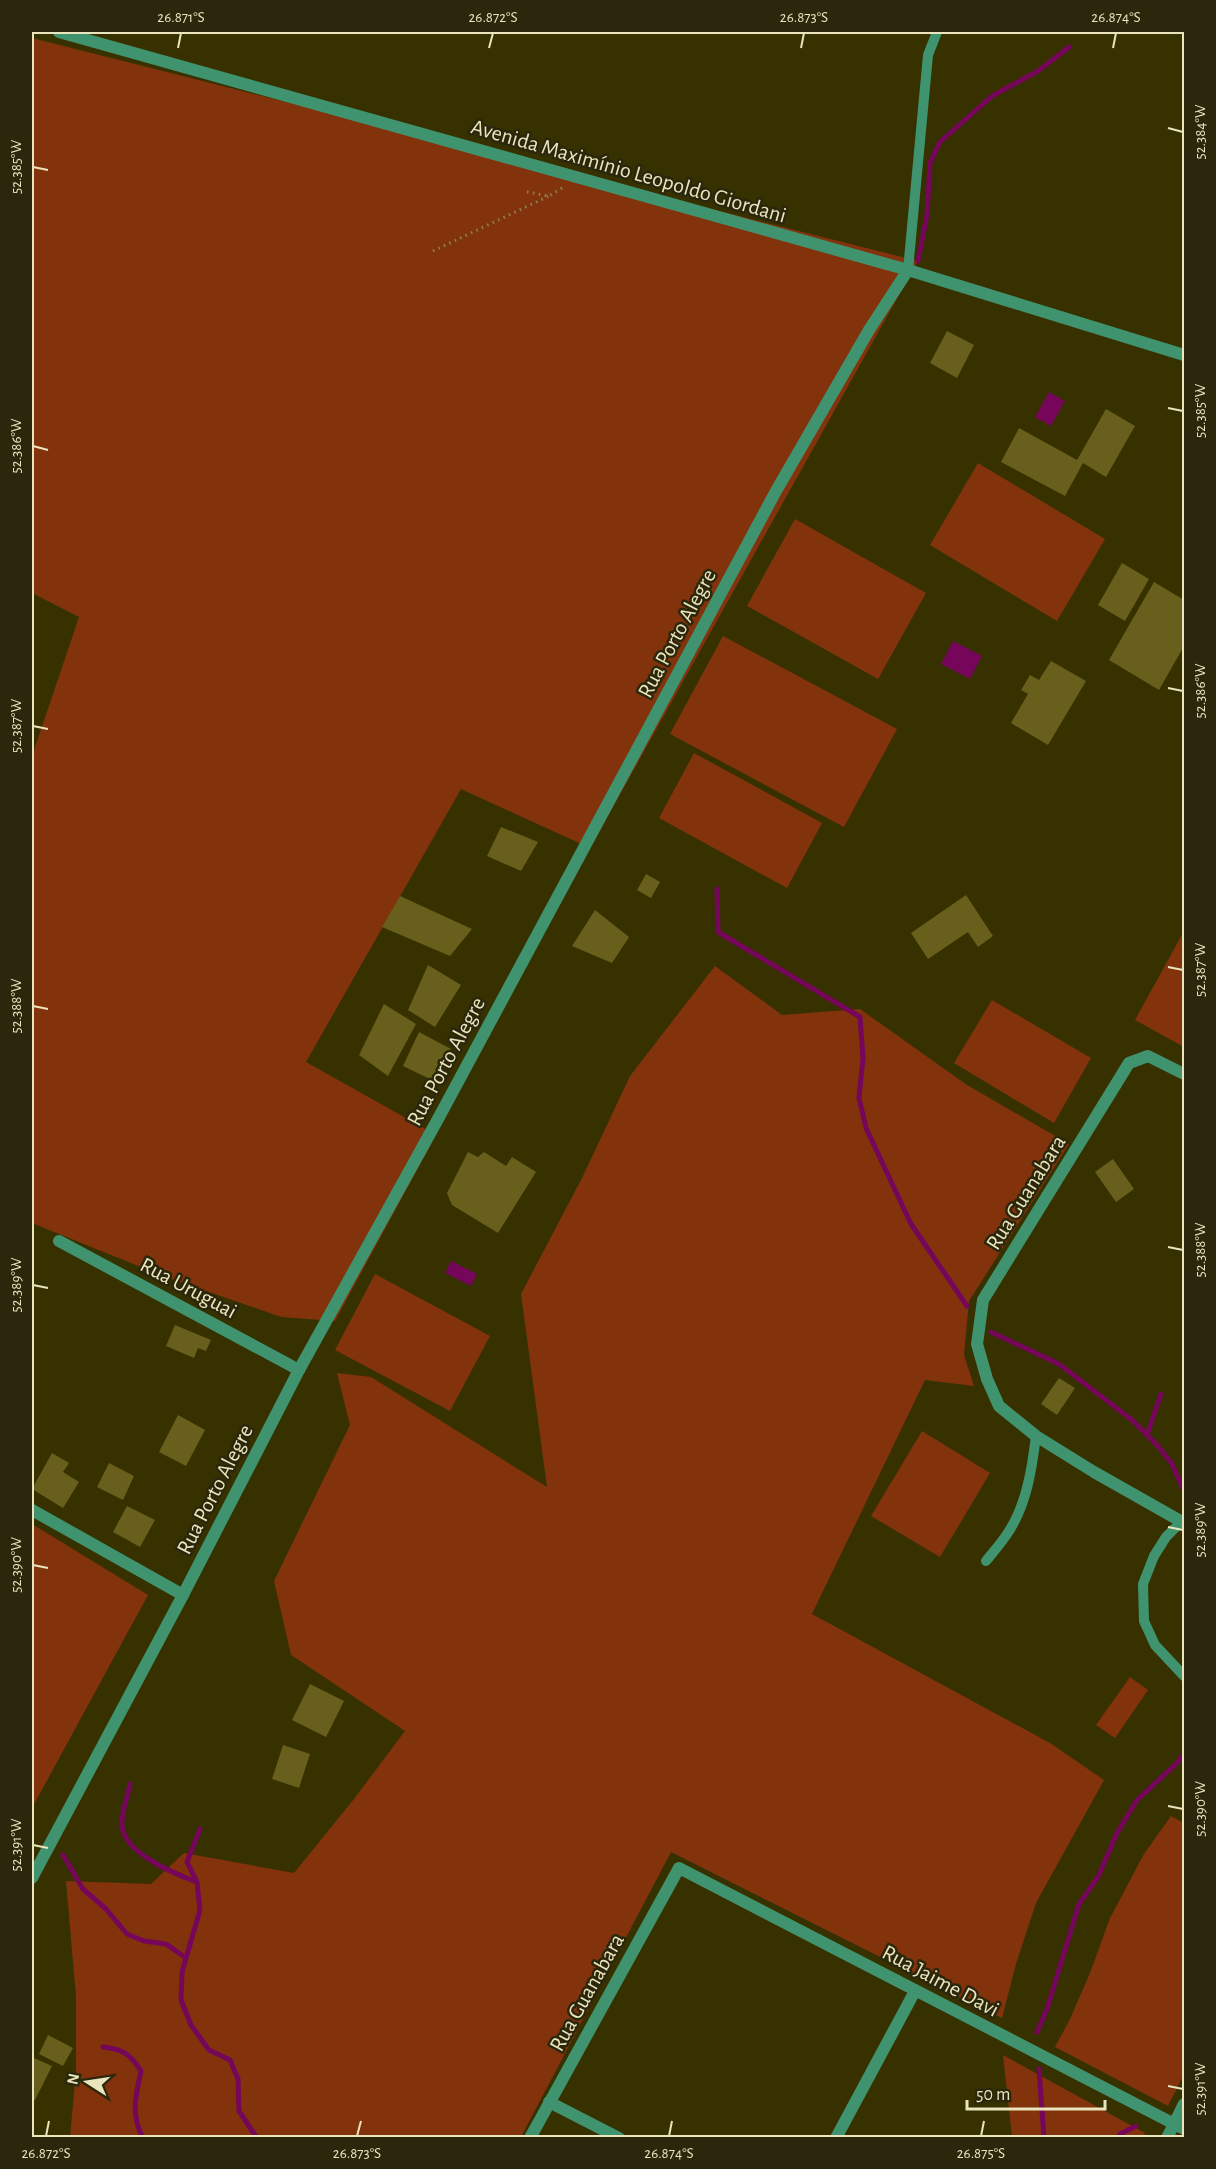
<svg xmlns="http://www.w3.org/2000/svg" width="1216" height="2169" font-family="'Alegreya Sans',sans-serif">
  <rect width="100%" height="100%" fill="#373100"/>
  <path fill="#82330c" d="M32 38 918 261 590 848 461 789 306 1062 436 1135 335 1321 281 1317 163 1276 32 1223V756L79 617 32 593Z
    M978 463 1105 539 1057 621 930 545Z
    M795 519 926 593 878 679 747 606Z
    M723 636 897 729 844 827 670 734Z
    M694 753 822 823 787 888 659 818Z
    M1184 931V1047L1135 1020Z
    M715 966 782 1015 860 1009 967 1085 1069 1144 969 1301 964 1355 974 1386 925 1380 812 1614 1050 1743 1104 1780 1036 1903 1016 1964 1002 2018 671 1852 521 2137H70L76 2071V1997L66 1881 151 1884 184 1853 294 1873 354 1799 405 1731 291 1655 274 1581 350 1425 337 1373 371 1377 547 1487 521 1294 582 1178 630 1076Z
    M992 1000 1091 1058 1054 1123 954 1063Z
    M375 1274 490 1336 450 1411 335 1350Z
    M922 1431 990 1473 940 1557 871 1516Z
    M32 1524 148 1595 32 1808Z
    M1130 1677 1148 1690 1115 1738 1096 1725Z
    M1171 1816 1184 1823V2074L1168 2106 1055 2047 1070 2019 1090 1973 1110 1918 1144 1854Z
    M1003 2055 1145 2133 1143 2138 1012 2137Z"/>
  <path fill="#760659" d="M1049 392 1065 401 1051 426 1035 417Z
    M953 641 982 656 970 679 941 664Z
    M451 1261 477 1274 471 1286 445 1273Z"/>
  <g fill="none" stroke-linecap="round" stroke-linejoin="round">
    <path stroke="#760659" stroke-width="5" d="M918 261 927 215 930 163 940 142 992 96 1038 71 1069 47
      M717 889 718 932 860 1017 863 1058 859 1098 866 1128 911 1224 967 1306
      M991 1332 1059 1364 1132 1420 1158 1446 1172 1464 1184 1491
      M1147 1435 1161 1394
      M130 1784C128 1795 121 1814 122 1825 123 1853 175 1874 197 1882
      M200 1829 187 1862 197 1882 200 1910 182 1972 181 2000 191 2025 209 2050 230 2060 238 2079 239 2111 257 2138
      M63 1855 83 1889 106 1909 127 1934 144 1941 166 1944 186 1958
      M1037 2032 1047 2009 1079 1904 1098 1877 1117 1833 1137 1800 1177 1763 1184 1754
      M103 2047C123 2049 130 2054 141 2071 136 2095 130 2114 143 2138
      M1039 2069 1044 2138
      M1118 2138 1120 2134 1136 2126"/>
  </g>
  <path fill="#675f1b" d="M947 331 974 345 957 378 930 363Z
    M1106 409 1135 426 1106 477 1083 463 1065 496 1001 462 1019 428 1077 460Z
    M1122 563 1149 579 1125 621 1098 605Z
    M1154 582 1184 600V646L1159 690 1109 660Z
    M1051 661 1086 681 1048 745 1011 723 1028 694 1021 690 1030 675 1039 680Z
    M501 827 538 842 521 871 487 856Z
    M646 874 660 882 651 898 637 890Z
    M966 895 993 936 978 947 968 932 928 959 911 933Z
    M400 896 472 929 450 956 382 927Z
    M595 910 629 937 612 963 572 946Z
    M428 965 461 985 435 1027 408 1010Z
    M384 1004 416 1024 388 1076 359 1055Z
    M419 1032 451 1049 434 1081 403 1066Z
    M468 1152 478 1157 484 1152 506 1166 512 1157 536 1172 498 1233 452 1205 447 1193Z
    M1113 1159 1134 1189 1116 1202 1095 1172Z
    M175 1325 211 1340 206 1351 198 1348 194 1358 166 1346Z
    M1059 1378 1075 1388 1057 1415 1041 1404Z
    M178 1415 205 1430 186 1466 159 1452Z
    M52 1453 69 1463 63 1472 79 1482 63 1508 32 1489Z
    M109 1463 134 1476 123 1500 97 1487Z
    M127 1506 155 1520 140 1547 113 1532Z
    M310 1684 344 1701 326 1737 292 1720Z
    M283 1745 310 1754 299 1788 272 1779Z
    M48 2035 73 2048 63 2066 39 2054Z
    M34 2058 52 2066 35 2100 32 2099V2063Z"/>
  <g fill="none" stroke-linecap="round" stroke-linejoin="round">
    <path stroke="#898456" stroke-width="3" stroke-dasharray="1.5 4.5" stroke-linecap="butt" d="M527 192 549 196 562 188
      M433 251 549 196"/>
    <path stroke="#40936f" stroke-width="10" d="M908 270 928 55 937 32
      M1182 1521 1166 1537 1154 1556 1143 1584 1144 1621 1155 1645 1184 1676
      M986 1561C994 1551 1003 1541 1009 1531 1027 1503 1032 1468 1036 1436"/>
    <path stroke="#40936f" stroke-width="12" d="M1184 1074 1148 1056 1129 1063 983 1300 977 1344 987 1379 999 1406 1036 1436 1094 1472 1184 1523
      M59 1241 299 1370
      M32 1510 183 1595
      M549 2102 619 2138
      M530 2138 679 1868 1184 2129
      M836 2138 915 1991
      M1167 2138 1184 2104"/>
    <path stroke="#40936f" stroke-width="12" d="M59 32 908 270 1184 355
      M32 1878 183 1595 299 1370 438 1119 776 491 869 330 908 270"/>
  </g>
  <path fill="none" stroke="#eae5bc" stroke-width="2" d="M178 48 181 33M489 48 493 33M801 48 804 33M1113 48 1116 33M1168 128 1183 132M33 167 48 170M1168 408 1183 411M33 446 48 450M1168 688 1183 691M33 726 48 729M1168 967 1183 970M33 1006 48 1009M1168 1247 1183 1250M33 1285 48 1288M1168 1527 1183 1530M33 1565 48 1568M1168 1806 1183 1809M33 1845 48 1848M1168 2086 1183 2089M46 2136 49 2121M357 2136 361 2121M669 2136 672 2121M981 2136 984 2121"/>
  <g text-anchor="middle" stroke-width="5" stroke-linejoin="round" paint-order="stroke">
    <g font-size="22" fill="#eae5bc" stroke="#2b270c">
      <text transform="translate(629 170) rotate(16)" y="8">Avenida Maximínio Leopoldo Giordani</text>
      <text transform="translate(676 633) rotate(-62)" y="8">Rua Porto Alegre</text>
      <text transform="translate(445 1061) rotate(-62)" y="8">Rua Porto Alegre</text>
      <text transform="translate(1025 1192) rotate(-58)" y="8">Rua Guanabara</text>
      <text transform="translate(189 1287) rotate(28)" y="8">Rua Uruguai</text>
      <text transform="translate(214 1489) rotate(-63)" y="8">Rua Porto Alegre</text>
      <text transform="translate(941 1980) rotate(28)" y="8">Rua Jaime Davi</text>
      <text transform="translate(586 1992) rotate(-61)" y="8">Rua Guanabara</text>
    </g>
  </g>
  <rect width="1216" height="2169" fill="none" stroke="#2b270c" stroke-width="66"/>
  <g transform="translate(87 2082) rotate(282)" stroke="#2b270c" stroke-width="4.5" paint-order="stroke">
  <path d="M0-4.5L10 22L0 15L-10 22Z" fill="#eae5bc"/>
  <text y="-9" font-size="16" font-weight="bold" text-anchor="middle" fill="#eae5bc">N</text>
  </g>
  <path d="M967 2100v9h138v-9" fill="none" stroke="#eae5bc" stroke-width="3"/>
  <text x="976" y="2100" font-size="18" fill="#eae5bc" stroke="#2b270c" stroke-width="4.5" paint-order="stroke">50 m</text>
  <rect x="33" y="33" width="1150" height="2103" fill="none" stroke="#eae5bc" stroke-width="2"/>
  <g font-size="15" text-anchor="middle" fill="#eae5bc">
    <text x="181" y="22">26.871°S</text>
    <text x="493" y="22">26.872°S</text>
    <text x="804" y="22">26.873°S</text>
    <text x="1116" y="22">26.874°S</text>
    <text transform="translate(1200 132) rotate(-90)" y="5">52.384°W</text>
    <text transform="translate(16 167) rotate(-90)" y="5">52.385°W</text>
    <text transform="translate(1200 411) rotate(-90)" y="5">52.385°W</text>
    <text transform="translate(16 446) rotate(-90)" y="5">52.386°W</text>
    <text transform="translate(1200 691) rotate(-90)" y="5">52.386°W</text>
    <text transform="translate(16 726) rotate(-90)" y="5">52.387°W</text>
    <text transform="translate(1200 970) rotate(-90)" y="5">52.387°W</text>
    <text transform="translate(16 1006) rotate(-90)" y="5">52.388°W</text>
    <text transform="translate(1200 1250) rotate(-90)" y="5">52.388°W</text>
    <text transform="translate(16 1285) rotate(-90)" y="5">52.389°W</text>
    <text transform="translate(1200 1530) rotate(-90)" y="5">52.389°W</text>
    <text transform="translate(16 1565) rotate(-90)" y="5">52.390°W</text>
    <text transform="translate(1200 1809) rotate(-90)" y="5">52.390°W</text>
    <text transform="translate(16 1845) rotate(-90)" y="5">52.391°W</text>
    <text transform="translate(1200 2089) rotate(-90)" y="5">52.391°W</text>
    <text x="46" y="2158">26.872°S</text>
    <text x="357" y="2158">26.873°S</text>
    <text x="669" y="2158">26.874°S</text>
    <text x="981" y="2158">26.875°S</text>
  </g>
</svg>
